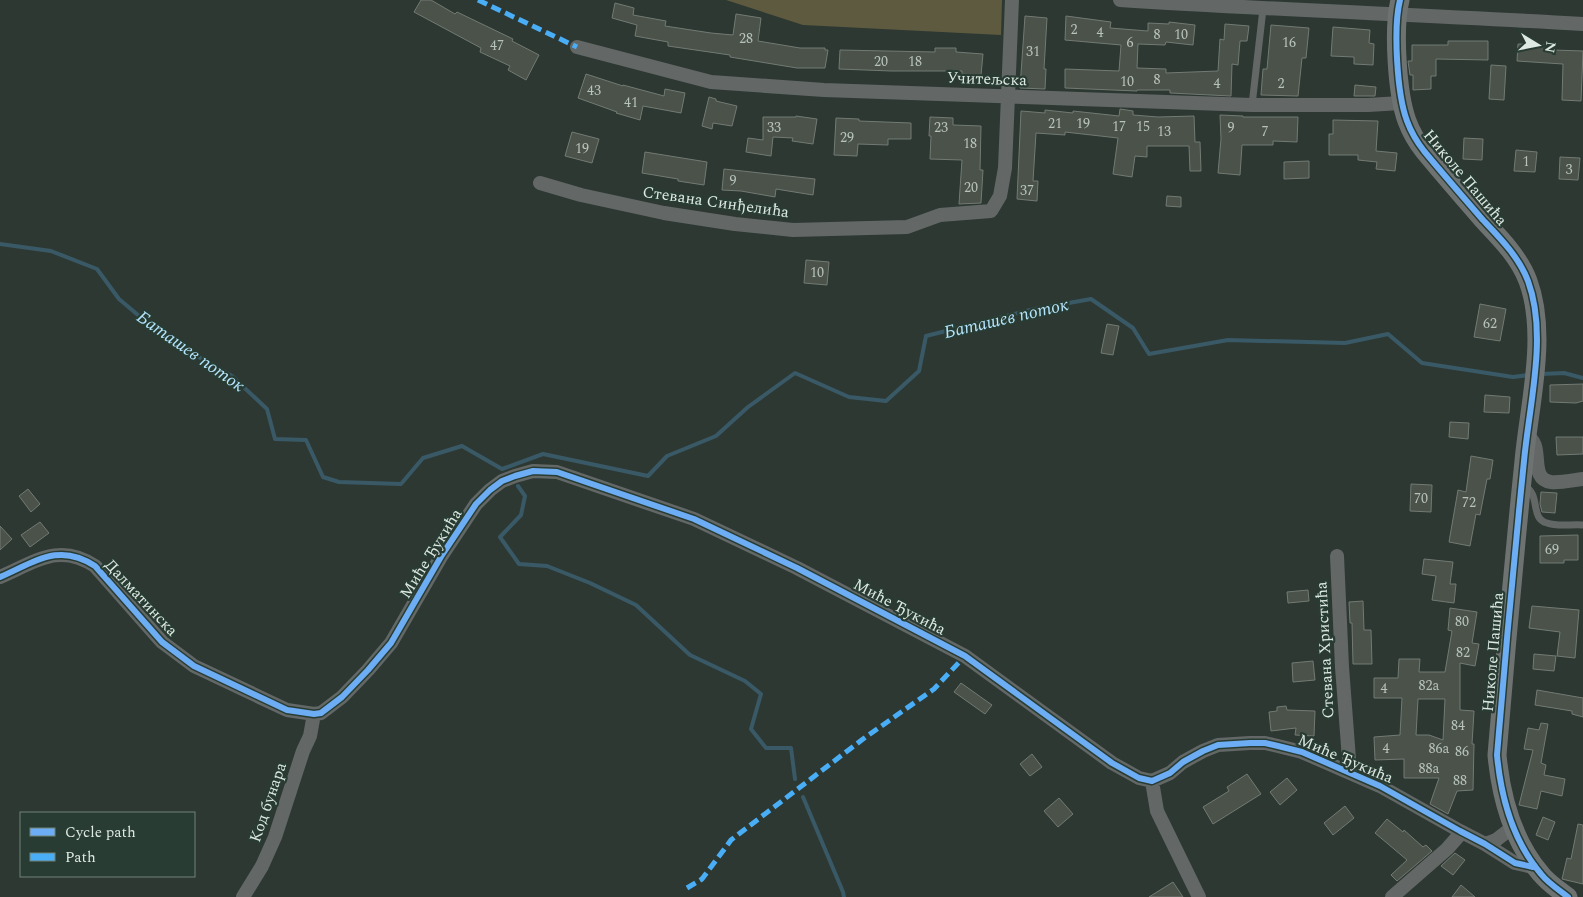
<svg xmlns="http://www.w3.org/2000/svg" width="1583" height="897" font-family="Spectral,serif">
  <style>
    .green { fill: #5e5a3f }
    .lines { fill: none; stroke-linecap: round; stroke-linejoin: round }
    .stream { stroke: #3a5966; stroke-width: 4 }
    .building { fill: #4a524a; stroke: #737a74; fill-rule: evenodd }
    .lane { stroke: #636867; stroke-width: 7 }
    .street { stroke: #636867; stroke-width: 14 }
    .secondary { stroke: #6e7372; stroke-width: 19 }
    .quiet { stroke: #49aef6; stroke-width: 5; stroke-dasharray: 10 5; stroke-linecap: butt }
    .cycleway-casing { stroke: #293c33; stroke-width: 9 }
    .cycleway { stroke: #6dadf4; stroke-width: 6 }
    .labels { text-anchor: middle; stroke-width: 4.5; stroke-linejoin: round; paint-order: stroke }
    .number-label { font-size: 14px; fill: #b8c3bc }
    .street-label { font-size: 16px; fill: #dde9e2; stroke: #293c33 }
    .water-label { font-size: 18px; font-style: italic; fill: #b4e5fe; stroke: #293c33 }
  </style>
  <rect width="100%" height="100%" fill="#2d3833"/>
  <path class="green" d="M726,0H1002L1001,35L803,25Z"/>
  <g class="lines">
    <path class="stream" d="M0,244L51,251L97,269L119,299L164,337L232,376L267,409L275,439L306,440L323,477L339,482L401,484L423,458L462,446L502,469L543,454L648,476L667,456L716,436L748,407L795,373L849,397L886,401L919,371L926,336L1030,310L1091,299L1133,328L1149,354L1228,340L1345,343L1388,334L1422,363L1513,377L1529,375
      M1541,374L1564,373L1583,378
      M518,486L525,496L521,515L500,537L519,564L547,566L590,583L636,605L690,655L745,681L761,694L751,729L766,748H791L795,779
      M803,797L843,892L844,897"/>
  </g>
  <path class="building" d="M421,0H431L455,14L457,12L513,39L512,41L539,55L526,80L508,70L510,66L480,52L481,48L414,12Z
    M615,3L634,8L633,15L666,21L665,26L711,33L733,35L736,14L761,18L758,41L800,48H825V50H828L825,68H797L730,57V55L668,46V42L635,36L637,25L612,18Z
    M1025,16L1047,18L1044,69H1046L1045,89L1020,88Z
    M1066,16L1111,22L1110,28L1148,31V23L1169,24V22L1195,25L1193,45L1166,42L1165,45L1138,44L1137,68L1166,69V73L1218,71L1220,39L1224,40L1225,24L1249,26L1247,41H1240L1238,65L1232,64L1231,96L1170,93V90H1137V91L1065,88V69L1119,71L1121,45L1065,40Z
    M1271,25L1309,28L1306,58H1302L1298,96L1261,95L1263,69H1267Z
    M1333,27L1370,30L1369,43L1374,44L1373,65L1354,64V57L1331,56Z
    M1448,41H1488V60L1436,59V76H1431V89L1413,90V75H1410L1408,61H1412V45H1448Z
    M1518,44L1553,45V50L1583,51L1581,101L1562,100L1563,64L1517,61Z
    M935,48H956V52L983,54L981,75L962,74V71H891L839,69L840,50L935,52Z
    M1491,65L1506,66L1504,100L1489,99Z
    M586,74L623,86V85L664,96L665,89L685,93L681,113L643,106L640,120L616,113L617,112L578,98Z
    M1355,85L1376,87L1375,96H1354Z
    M709,97L716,99V101L737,106L732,126L713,123L712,129L702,126Z
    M1120,109L1133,111V115L1158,117L1194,116L1195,142H1200L1201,171H1190L1189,146H1147V157L1135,156L1132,177L1113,174L1118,138L1065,132V135L1036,133L1033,181H1038L1037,201L1017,199L1021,111L1045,113V110L1073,113V111L1119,116Z
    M1220,115L1243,116V117H1298L1297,142L1273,141V145H1242L1240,175L1218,173L1221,139Z
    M796,116L817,119L813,144L792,141L793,138L773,137L771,156L746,152L748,138L763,140V117H796Z
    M930,117L953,118V125L981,126L980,170H983L981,203L959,204L962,160L930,159L931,136H929Z
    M836,118L859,119V121L911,123V139H888V145L858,144L857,156L834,155Z
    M1333,120L1378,121L1376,151L1397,153L1395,171L1376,169L1377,162L1358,160V155H1329V134H1333Z
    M572,132L599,139L592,163L565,156Z
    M1464,138L1483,139L1482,160L1463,159Z
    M1516,150L1537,152L1535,172L1514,171Z
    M645,152L707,162L704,185L678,181V179L642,173Z
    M1560,157L1580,158L1578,180L1559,179Z
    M1309,161V178L1284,179V162Z
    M724,169L815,179L813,195L776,189L775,197L741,191L722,190Z
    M1167,196L1181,197V207L1166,206Z
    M806,260L829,262L827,285L804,283Z
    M1480,304L1506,309L1500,341L1474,337Z
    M1107,324L1119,326L1113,355L1101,353Z
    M1583,384V401L1576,403L1550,402V385Z
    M1485,395L1510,397L1509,413L1484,412Z
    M1450,422L1469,423L1468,439L1449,437Z
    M1556,437H1583V454L1557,455Z
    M1471,456L1493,460L1490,479H1487L1480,515L1476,514L1470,546L1449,542L1458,490L1466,492Z
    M1411,484L1432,485L1431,512L1410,511Z
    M28,489L40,504L31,512L19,496Z
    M1541,492L1557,493L1555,513L1542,512L1540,504Z
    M40,522L49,533L30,547L21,535Z
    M0,526L12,539L0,550Z
    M1578,535V560H1564V563H1540V536Z
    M1424,559L1453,562L1450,584H1456L1454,603L1432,600L1436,576L1422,574Z
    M1308,590L1309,601L1288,603L1287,592Z
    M1363,601L1364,630H1371L1372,664H1353L1352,623H1350L1349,602Z
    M1532,606L1579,610L1575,658L1557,656L1560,632L1529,628Z
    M1450,608L1477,612L1472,643L1479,644L1475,666L1460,663V710L1474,711L1472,744H1474L1473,790L1457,791L1448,814L1430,804L1439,778H1404V759L1375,760L1374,737L1400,735L1402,698H1374V678H1398L1399,659H1420L1419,672H1445L1452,631L1448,630ZM1418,699H1445L1443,740L1429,735H1416Z
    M1534,654L1556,656L1554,671L1533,669Z
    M1313,661L1315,680L1293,682L1292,663Z
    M961,683L992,705L985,714L954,692Z
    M1537,690L1583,698V717L1572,714V711L1535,705Z
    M1286,706L1287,710L1315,711L1314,736L1295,735L1296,728L1271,731L1269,712L1277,711V707Z
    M1541,723L1548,724L1541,763L1546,765L1544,775L1565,779L1562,796L1541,791L1537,809L1519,805L1533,750L1524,749L1528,728L1539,730Z
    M1032,754L1042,767L1030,776L1020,764Z
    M1247,774L1261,794L1213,824L1203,807L1229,791L1227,787Z
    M1287,778L1297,790L1280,805L1270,792Z
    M1059,798L1073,814L1058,827L1044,811Z
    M1345,806L1354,818L1333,835L1324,823Z
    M1543,817L1555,822L1548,840L1536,835Z
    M1387,819L1403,832L1404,830L1423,847L1426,845L1432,851L1397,881L1391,875L1407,860L1375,833Z
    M1578,824L1583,825V884L1562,879L1567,858L1571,859Z
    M1455,853L1465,860L1453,875L1441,866Z
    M1173,882L1183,897H1149Z
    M1461,885L1475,897H1452Z"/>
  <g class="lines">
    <path class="lane" d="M1252,105L1263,9
      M1523,485C1542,494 1529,518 1547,523C1557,527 1572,524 1583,525"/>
    <path class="street" d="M1120,0C1275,10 1429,15 1583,24
      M577,47L711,82L824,90L1252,105H1368L1401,103
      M540,183L581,195L664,213L735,224L793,230L907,227L940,215L991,211L1000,196L1005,168L1012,0
      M1526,436C1546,443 1527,479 1551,482C1561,483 1573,480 1583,479
      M1337,556L1342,667L1350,772
      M0,577C35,562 59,542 95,566L162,642L194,666L287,710L314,714L321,713L342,697L368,670L391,643L442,555L476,504L490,490L502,481L515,476L533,471L557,472L694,519L797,568L965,656L1112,763L1139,778L1152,781L1170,773L1183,762L1203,751L1218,745L1250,743H1265L1278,746L1302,752L1380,786L1460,831L1485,844L1515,863L1533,867L1535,866
      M1152,781L1157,811L1199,897
      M1485,844L1496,840L1513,827
      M243,897L262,866L275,837L303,751L310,736L314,714
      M1392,897L1447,849L1462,832"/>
    <path class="secondary" d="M1400,0C1393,28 1397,94 1407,121C1411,132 1417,142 1424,151C1443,174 1463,197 1483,220C1500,238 1519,257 1528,281C1548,335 1529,405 1524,461C1514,559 1505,657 1497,755C1501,798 1513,841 1541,874C1548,883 1559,890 1568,897"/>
    <path class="quiet" d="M478,0L577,47
      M687,888L702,879L731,840L863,739L934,689L965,656"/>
    <defs>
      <path id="cycleway" d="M1400,0C1393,28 1397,94 1407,121C1411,132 1417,142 1424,151C1443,174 1463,197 1483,220C1500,238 1519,257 1528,281C1548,335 1529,405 1524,461C1514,559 1505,657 1497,755C1501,798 1513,841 1541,874C1548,883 1559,890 1568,897
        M0,577C35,562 59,542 95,566L162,642L194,666L287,710L314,714L321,713L342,697L368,670L391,643L442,555L476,504L490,490L502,481L515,476L533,471L557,472L694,519L797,568L965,656L1112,763L1139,778L1152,781L1170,773L1183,762L1203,751L1218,745L1250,743H1265L1278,746L1302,752L1380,786L1460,831L1485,844L1515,863L1533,867L1535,866"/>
    </defs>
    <use href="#cycleway" class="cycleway-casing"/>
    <use href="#cycleway" class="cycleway"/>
  </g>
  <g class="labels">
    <g class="number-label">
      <text x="1074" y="34">2</text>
      <text x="1100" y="37">4</text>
      <text x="1157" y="39">8</text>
      <text x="1181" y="39">10</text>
      <text x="746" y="43">28</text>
      <text x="1130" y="47">6</text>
      <text x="1289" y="47">16</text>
      <text x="497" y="50">47</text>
      <text x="1033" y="56">31</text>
      <text x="881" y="66">20</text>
      <text x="915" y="66">18</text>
      <text x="1157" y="84">8</text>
      <text x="1127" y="86">10</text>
      <text x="1217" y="88">4</text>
      <text x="1281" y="88">2</text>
      <text x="594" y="95">43</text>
      <text x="631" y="107">41</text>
      <text x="1055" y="128">21</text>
      <text x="1083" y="128">19</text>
      <text x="1119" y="131">17</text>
      <text x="1143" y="131">15</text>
      <text x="774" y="132">33</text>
      <text x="941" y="132">23</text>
      <text x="1231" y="132">9</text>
      <text x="1164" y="136">13</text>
      <text x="1265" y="136">7</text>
      <text x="847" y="142">29</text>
      <text x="970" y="148">18</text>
      <text x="582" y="153">19</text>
      <text x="1526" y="166">1</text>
      <text x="1569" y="174">3</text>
      <text x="733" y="185">9</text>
      <text x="971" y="192">20</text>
      <text x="1027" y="195">37</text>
      <text x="817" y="277">10</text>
      <text x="1490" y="328">62</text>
      <text x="1421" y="503">70</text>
      <text x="1469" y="507">72</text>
      <text x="1552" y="554">69</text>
      <text x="1462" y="626">80</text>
      <text x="1463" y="657">82</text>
      <text x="1429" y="690">82a</text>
      <text x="1384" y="693">4</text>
      <text x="1458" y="730">84</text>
      <text x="1386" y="753">4</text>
      <text x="1439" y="753">86a</text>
      <text x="1462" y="756">86</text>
      <text x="1429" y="773">88a</text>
      <text x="1460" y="785">88</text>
    </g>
    <g class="street-label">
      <text transform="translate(987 78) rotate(2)" y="6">Учитељска</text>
      <text transform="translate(1466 177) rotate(50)" y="6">Николе Пашића</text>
      <text transform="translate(716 201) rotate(8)" y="6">Стевана Синђелића</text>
      <text transform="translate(430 553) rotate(-58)" y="6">Миће Ђукића</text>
      <text transform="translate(142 597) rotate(47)" y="6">Далматинска</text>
      <text transform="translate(900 606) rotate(28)" y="6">Миће Ђукића</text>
      <text transform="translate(1324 650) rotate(-93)" y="6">Стевана Христића</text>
      <text transform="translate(1492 652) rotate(-85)" y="6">Николе Пашића</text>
      <text transform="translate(1346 758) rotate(23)" y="6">Миће Ђукића</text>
      <text transform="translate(267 802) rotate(-71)" y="6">Код бунара</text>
    </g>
    <g class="water-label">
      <text transform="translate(1006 318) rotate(-13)" y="6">Баташев поток</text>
      <text transform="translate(191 351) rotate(35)" y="6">Баташев поток</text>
    </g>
  </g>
  <rect x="20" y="812" width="175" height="65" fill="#293c33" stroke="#718179"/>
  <rect x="30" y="828" width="25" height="8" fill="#6dadf4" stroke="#718179"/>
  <text x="65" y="837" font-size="15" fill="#dde9e2">Cycle path</text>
  <rect x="30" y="853" width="25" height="8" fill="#49aef6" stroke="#718179"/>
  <text x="65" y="862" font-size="15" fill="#dde9e2">Path</text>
  <g transform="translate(1538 45) rotate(100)" stroke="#293c33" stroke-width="4" paint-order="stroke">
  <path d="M0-4L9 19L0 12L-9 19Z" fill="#dde9e2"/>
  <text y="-8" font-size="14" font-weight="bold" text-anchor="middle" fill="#dde9e2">N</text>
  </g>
</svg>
